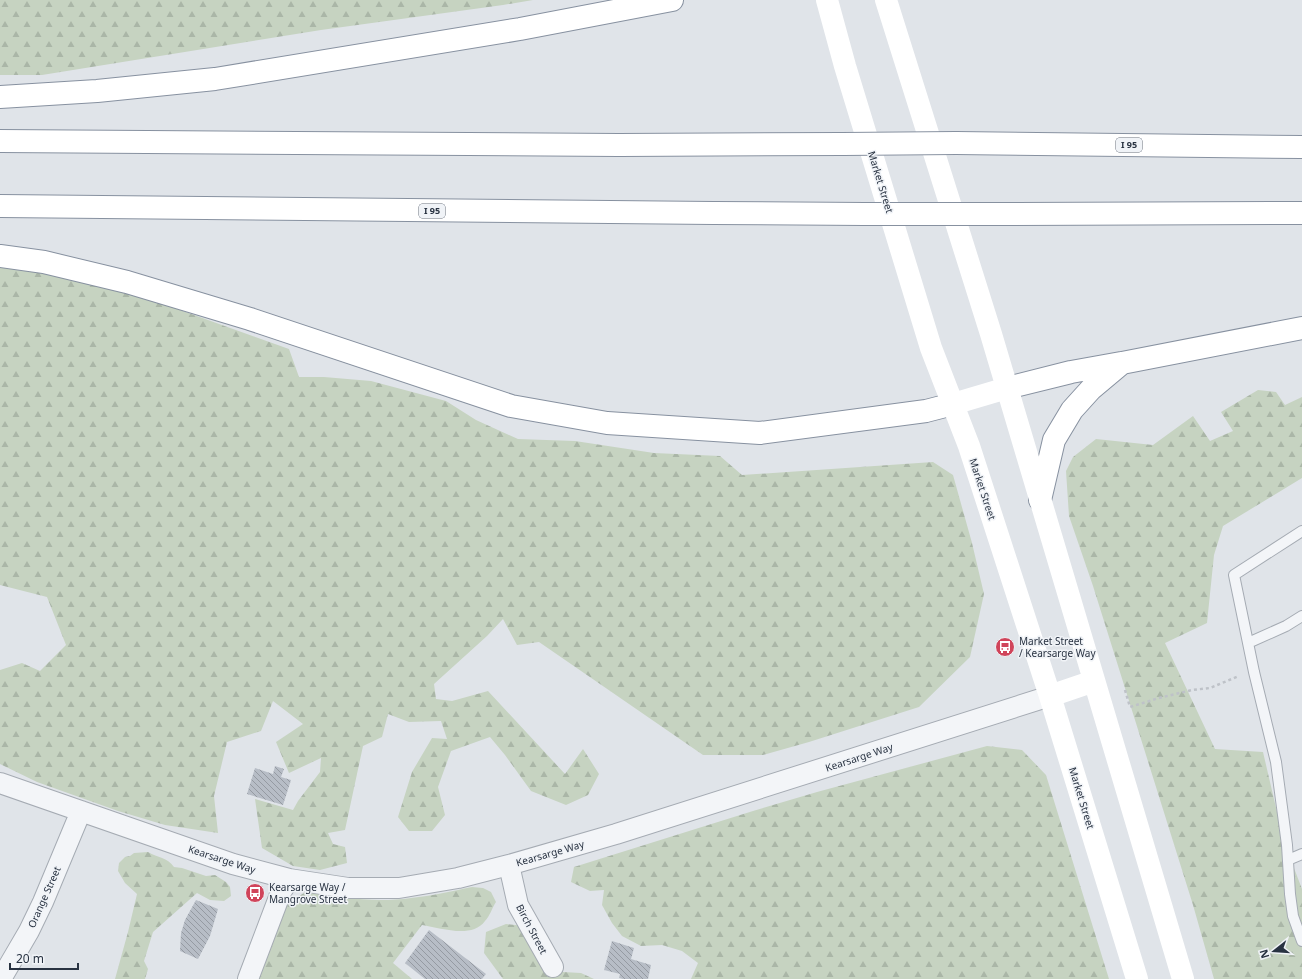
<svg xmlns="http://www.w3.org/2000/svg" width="1302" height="979" font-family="'Noto Sans',sans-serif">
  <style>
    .forest { fill: url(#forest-firs) }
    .building { fill: url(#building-back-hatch) }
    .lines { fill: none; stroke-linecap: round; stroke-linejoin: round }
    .lane-casing { stroke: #a5abb3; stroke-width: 12 }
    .street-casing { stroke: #a5abb3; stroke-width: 22 }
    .highway-casing { stroke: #8791a0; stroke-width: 24 }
    .path { stroke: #bec2c8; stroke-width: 2.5; stroke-dasharray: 3 3; stroke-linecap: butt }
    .lane { stroke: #f3f5f8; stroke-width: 10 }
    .street { stroke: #f3f5f8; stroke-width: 20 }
    .secondary { stroke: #fff; stroke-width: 22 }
    .highway { stroke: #fff; stroke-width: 22 }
    .highway-bridge-casing { stroke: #8791a0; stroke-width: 24; stroke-linecap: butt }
    .highway-bridge { stroke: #fff; stroke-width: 22 }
    .labels { text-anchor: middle; stroke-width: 3; stroke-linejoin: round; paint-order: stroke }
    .shield { fill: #f0f3f7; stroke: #646c78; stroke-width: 1 }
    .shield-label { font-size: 9px; font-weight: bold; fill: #283241 }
    .street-label { font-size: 10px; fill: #283241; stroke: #f0f3f7 }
    .poi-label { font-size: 10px; fill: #283241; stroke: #f0f3f7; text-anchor: start }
  </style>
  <defs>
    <pattern id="forest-firs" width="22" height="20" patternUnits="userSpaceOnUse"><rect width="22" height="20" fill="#c6d3c1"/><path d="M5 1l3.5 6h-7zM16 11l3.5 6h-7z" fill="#aab6a7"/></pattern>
    <pattern id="building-back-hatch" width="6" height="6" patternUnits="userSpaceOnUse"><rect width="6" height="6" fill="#b7bdc6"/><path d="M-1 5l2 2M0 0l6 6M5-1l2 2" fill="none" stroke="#959aa2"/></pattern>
  </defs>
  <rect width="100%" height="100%" fill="#e0e4e9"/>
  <path class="forest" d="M0,0H533L503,5L321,30L42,75H0Z
    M0,266H24L130,292L289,349L299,377H324L371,381L446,401L476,420L518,439L575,441L654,453L720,456L742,475L933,462L953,475L972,543L984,594L970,657L919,707L809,742L763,755H703L539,642L517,645L503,619L487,636L434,684L436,699L452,701L488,691L565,774L583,749L599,774L588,795L566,805L531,791L505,755L490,737L451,751L438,787L445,815L432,831H409L398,817L412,772L432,738L447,739L441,721L409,722L388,714L382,737L363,746L345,830L328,833L333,844L345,847L347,863L320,870L293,866L262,848L255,799L293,810L298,801L320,772L321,758L289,773L276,742L303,724L273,701L261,731L227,742L214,796L218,833L165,825L118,811L37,782L0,764V670L22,663L40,671L66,645L47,597L0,585Z
    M1258,390L1276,392L1285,405L1302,397V478L1223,526L1214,555L1207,623L1165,643L1215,749L1263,752L1284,842L1302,889V979H1214L1193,905L1093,586L1069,516L1066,471L1073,457L1096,439L1153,445L1193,416L1210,441L1233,431L1221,412Z
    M987,746L1022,750L1046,775L1109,979H691L698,963L682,951L662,945L641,946L622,936L612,923L602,905L604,890L590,891L571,882L574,867L753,811L817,792Z
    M148,852C158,858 167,857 174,867L182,868L206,876L215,875L226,882L230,887L231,896L224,901L210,900L197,893L153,932L144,961L148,969L145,979H115L128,932L137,894L125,883L118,871L119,863L125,857L130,856L134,853Z
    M472,887L483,888L491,892L496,902C492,908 490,916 485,921C472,939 441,928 422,925L393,963L412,979H258L282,907L307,891C341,898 376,903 411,898C432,896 452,891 472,887Z
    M506,924L525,926L543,941L563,972L581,973L594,979H503L484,953L486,932Z"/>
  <path class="building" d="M275,766L284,769L281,777L291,780L283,805L247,794L255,768L273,774Z
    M196,900L218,909L210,936L198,959L180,951L181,933L185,920Z
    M429,930L486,974L482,979H425L405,963Z
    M612,941L634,948L631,959L651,965L648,979H623L619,978L620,974L604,970Z"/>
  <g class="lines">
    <defs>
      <path id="lane" d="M1302,531L1234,575L1254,672L1276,762L1287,845L1290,894L1293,916L1302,941
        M1248,643L1286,626L1302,616
        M1288,860L1302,854"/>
      <path id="street" d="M0,783L233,864L289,879L348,888H399L458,878L509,865L616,834L1050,696
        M509,865L518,905L553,967
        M1,979L29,931L43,902L81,811
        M248,979L281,892L289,879"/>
      <path id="highway" d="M0,97L97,91L215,79L520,29L672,0
        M0,141L619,145L843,144
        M956,143L1302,147
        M0,206L713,213L865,214
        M978,214L1302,213
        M0,256L44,262L127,282L250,319L511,406L607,423L760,433L926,411L953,404
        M1007,388L1071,372L1121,363
        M1040,500L1054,440L1072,410L1091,389L1122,363L1302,328"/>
    </defs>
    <use href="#lane" class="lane-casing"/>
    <use href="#street" class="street-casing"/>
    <use href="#highway" class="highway-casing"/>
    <path class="path" d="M1125,690L1130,707L1159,698L1192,690L1210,688L1239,676"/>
    <use href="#lane" class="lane"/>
    <use href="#street" class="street"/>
    <path class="secondary" d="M827,0L845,66L931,348L969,446L1050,696L1137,979
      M886,0L991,334L1183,979
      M953,404L1007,388
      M1050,696L1094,681"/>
    <use href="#highway" class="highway"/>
    <defs>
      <path id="highway-bridge" d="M843,144L956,143
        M865,214H978"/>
    </defs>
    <use href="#highway-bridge" class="highway-bridge-casing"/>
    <use href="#highway-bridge" class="highway-bridge"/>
  </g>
  <defs>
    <symbol id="bus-disc" viewBox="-11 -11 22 22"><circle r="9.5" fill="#d0445a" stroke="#f0f3f7"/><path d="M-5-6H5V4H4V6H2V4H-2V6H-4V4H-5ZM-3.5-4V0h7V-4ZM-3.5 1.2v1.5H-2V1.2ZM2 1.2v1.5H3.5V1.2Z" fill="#fff"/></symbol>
  </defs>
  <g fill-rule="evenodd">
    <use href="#bus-disc" x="994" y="636" width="22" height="22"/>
    <use href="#bus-disc" x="244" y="882" width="22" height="22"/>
  </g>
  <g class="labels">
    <g class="shield">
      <rect x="1116" y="138" width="26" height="14" rx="3"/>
      <rect x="419" y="204" width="26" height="14" rx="3"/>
    </g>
    <g class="shield-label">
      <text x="1129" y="148">I 95</text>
      <text x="432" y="214">I 95</text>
    </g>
    <g class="street-label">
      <text transform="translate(881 182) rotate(73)" y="4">Market Street</text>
      <text transform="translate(983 489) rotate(72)" y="4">Market Street</text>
      <text transform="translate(859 757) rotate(-18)" y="4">Kearsarge Way</text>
      <text transform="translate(1082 798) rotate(73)" y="4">Market Street</text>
      <text transform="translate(550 853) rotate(-16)" y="4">Kearsarge Way</text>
      <text transform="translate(222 859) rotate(18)" y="4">Kearsarge Way</text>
      <text transform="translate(44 897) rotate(-66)" y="4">Orange Street</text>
      <text transform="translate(532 929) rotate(62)" y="4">Birch Street</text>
    </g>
    <g class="poi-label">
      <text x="1019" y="645">Market Street<tspan x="1019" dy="12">/ Kearsarge Way</tspan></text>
      <text x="269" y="891">Kearsarge Way /<tspan x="269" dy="12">Mangrove Street</tspan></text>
    </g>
  </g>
  <g transform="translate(1274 951) rotate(253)" stroke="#f0f3f7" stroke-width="3" paint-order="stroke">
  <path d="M0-3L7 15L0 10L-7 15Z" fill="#283241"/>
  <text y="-6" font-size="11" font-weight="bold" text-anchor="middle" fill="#283241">N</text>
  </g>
  <path d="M10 963v6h68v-6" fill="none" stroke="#283241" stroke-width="2"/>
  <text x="16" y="963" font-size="12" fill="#283241" stroke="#f0f3f7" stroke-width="3" paint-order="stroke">20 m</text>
</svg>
